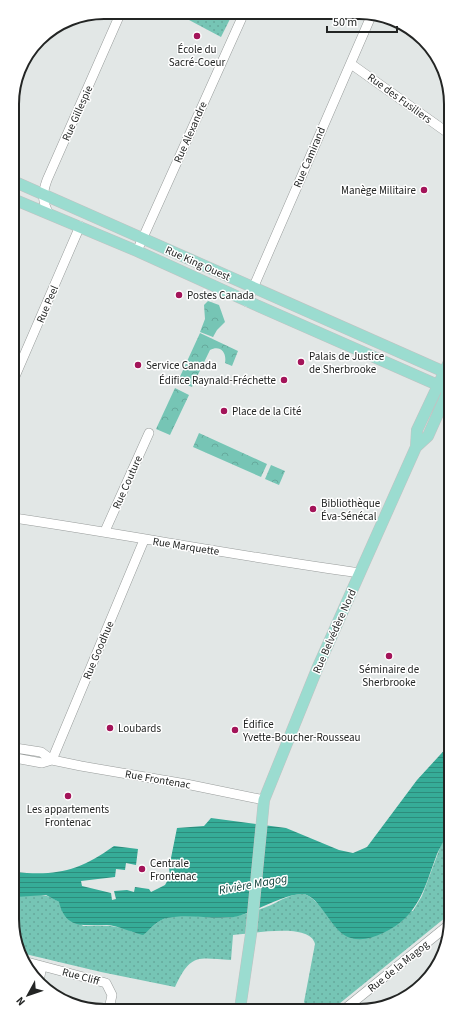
<svg xmlns="http://www.w3.org/2000/svg" width="463" height="1023" font-family="'Source Sans 3',sans-serif">
  <style>
    .forest { fill: url(#forest-crowns) }
    .park { fill: url(#park-dots) }
    .water { fill: url(#water-rules) }
    .lines { fill: none; stroke-linecap: round; stroke-linejoin: round }
    .minor-casing { stroke: #989c9b; stroke-width: 10 }
    .major-casing { stroke: #c1c2c2; stroke-width: 12 }
    .minor { stroke: #fff; stroke-width: 9 }
    .major { stroke: #9bdcd0; stroke-width: 11 }
    .poi-dot { fill: #a31459; stroke: #fff; stroke-width: 1.5 }
    .labels { text-anchor: middle; stroke-width: 3; stroke-linejoin: round; paint-order: stroke }
    .poi-label { font-size: 11px; fill: #232524; stroke: #fff; text-anchor: start }
    .street-label { font-size: 11px; fill: #232524; stroke: #fff }
    .water-label { font-size: 12px; font-style: italic; fill: #053b33; stroke: #fff }
    .rim { fill: none; stroke: #232524; stroke-width: 2 }
  </style>
  <defs>
    <pattern id="forest-crowns" width="20" height="18" patternUnits="userSpaceOnUse"><rect width="20" height="18" fill="#76c5b5"/><path d="M2 6a3 3 0 1 1 6 0M12 15a3 3 0 1 1 6 0" fill="none" stroke="#66a99c"/></pattern>
    <pattern id="park-dots" width="8" height="8" patternUnits="userSpaceOnUse"><rect width="8" height="8" fill="#76c5b5"/><path d="M2 2h.1M6 6h.1" fill="none" stroke="#66a99c" stroke-width="1.8" stroke-linecap="round"/></pattern>
    <pattern id="water-rules" width="6" height="5" patternUnits="userSpaceOnUse"><rect width="6" height="5" fill="#36ac98"/><path d="M0 2.5h6" fill="none" stroke="#2d8c7c"/></pattern>
  </defs>
  <rect width="100%" height="100%" fill="#e2e7e6"/>
  <path class="forest" d="M208,301L219,305L225,322L217,330L213,337L200,332L205,319L204,305Z
    M200,333L238,351L232,366L225,363C227,352 220,345 210,350L192,387L178,381Z
    M175,388L189,395L170,435L156,429Z
    M199,433L267,464L261,477L193,447Z
    M271,465L285,471L279,485L265,479Z"/>
  <path class="park" d="M174,12L233,13L221,37Z
    M450,821L451,913L334,1008H308L304,1002L315,944C310,922 251,934 233,935L231,960C197,958 191,953 175,987L101,972L21,953L15,943V897C55,890 57,900 83,926C97,925 109,925 123,928C128,929 133,933 137,933C150,934 155,921 166,918C189,911 213,922 236,916C246,914 256,911 266,907C277,903 290,893 303,894C309,895 314,900 318,904L413,911L422,896Z"/>
  <path class="water" d="M450,744C450,768 453,798 450,820C449,831 442,844 437,854C424,889 419,916 383,933C372,938 362,941 351,938C331,933 321,895 302,894C284,894 254,913 234,917C211,920 189,913 167,918C157,920 151,929 143,935C130,932 119,926 107,925C85,924 66,931 59,902L46,895L15,897V872C57,876 79,871 114,846L138,849L136,865L126,863L125,870L116,869L115,877L81,881L82,886L111,893L112,900L116,899L114,891L127,890L134,892L135,887L149,889L151,892L165,885L170,876L169,868L177,828L204,826L211,818L286,828L339,850L353,853L367,847L417,780Z"/>
  <g class="lines">
    <defs>
      <path id="minor" d="M351,64L448,133
        M49,214C42,201 42,194 47,180L121,12
        M137,251L244,13
        M247,302L372,14
        M13,381L80,226
        M14,518C129,535 244,557 360,573
        M105,531L149,433
        M15,748L41,752L52,760L81,766L186,784L264,800
        M15,758L42,763L52,760
        M52,760L144,540
        M27,962L106,983L112,995L109,1009
        M39,981L42,966
        M346,1008L451,923"/>
      <path id="major" d="M13,181L449,374
        M13,199L137,251L256,305L449,390
        M416,447L428,436L449,389
        M240,1009L251,934L264,800L317,669L416,447L417,430L449,362"/>
    </defs>
    <use href="#minor" class="minor-casing"/>
    <use href="#major" class="major-casing"/>
    <use href="#minor" class="minor"/>
    <use href="#major" class="major"/>
  </g>
  <g class="poi-dot">
    <circle cx="197" cy="36" r="4"/>
    <circle cx="424" cy="190" r="4"/>
    <circle cx="179" cy="295" r="4"/>
    <circle cx="301" cy="362" r="4"/>
    <circle cx="138" cy="365" r="4"/>
    <circle cx="284" cy="380" r="4"/>
    <circle cx="224" cy="411" r="4"/>
    <circle cx="313" cy="509" r="4"/>
    <circle cx="389" cy="656" r="4"/>
    <circle cx="110" cy="728" r="4"/>
    <circle cx="235" cy="730" r="4"/>
    <circle cx="68" cy="796" r="4"/>
    <circle cx="142" cy="869" r="4"/>
  </g>
  <g class="labels">
    <g class="poi-label">
      <text x="197" y="53" text-anchor="middle">École du<tspan x="197" dy="13">Sacré-Coeur</tspan></text>
      <text x="416" y="194" text-anchor="end">Manège Militaire</text>
      <text x="187" y="299">Postes Canada</text>
      <text x="309" y="360">Palais de Justice<tspan x="309" dy="13">de Sherbrooke</tspan></text>
      <text x="146" y="369">Service Canada</text>
      <text x="276" y="384" text-anchor="end">Édifice Raynald-Fréchette</text>
      <text x="232" y="415">Place de la Cité</text>
      <text x="321" y="507">Bibliothèque<tspan x="321" dy="13">Éva-Sénécal</tspan></text>
      <text x="389" y="673" text-anchor="middle">Séminaire de<tspan x="389" dy="13">Sherbrooke</tspan></text>
      <text x="243" y="728">Édifice<tspan x="243" dy="13">Yvette-Boucher-Rousseau</tspan></text>
      <text x="118" y="732">Loubards</text>
      <text x="68" y="813" text-anchor="middle">Les appartements<tspan x="68" dy="13">Frontenac</tspan></text>
      <text x="150" y="867">Centrale<tspan x="150" dy="13">Frontenac</tspan></text>
    </g>
    <g class="street-label">
      <text transform="translate(400 98) rotate(36)" y="4">Rue des Fusiliers</text>
      <text transform="translate(77 113) rotate(-66)" y="4">Rue Gillespie</text>
      <text transform="translate(190 132) rotate(-66)" y="4">Rue Alexandre</text>
      <text transform="translate(309 157) rotate(-67)" y="4">Rue Camirand</text>
      <text transform="translate(198 263) rotate(24)" y="4">Rue King Ouest</text>
      <text transform="translate(47 304) rotate(-67)" y="4">Rue Peel</text>
      <text transform="translate(127 482) rotate(-66)" y="4">Rue Couture</text>
      <text transform="translate(186 546) rotate(9)" y="4">Rue Marquette</text>
      <text transform="translate(334 631) rotate(-66)" y="4">Rue Belvédère Nord</text>
      <text transform="translate(98 650) rotate(-67)" y="4">Rue Goodhue</text>
      <text transform="translate(158 779) rotate(10)" y="4">Rue Frontenac</text>
      <text transform="translate(398 966) rotate(-39)" y="4">Rue de la Magog</text>
      <text transform="translate(81 976) rotate(15)" y="4">Rue Cliff</text>
    </g>
    <g class="water-label">
      <text transform="translate(253 884) rotate(-10)" y="4">Rivière Magog</text>
    </g>
  </g>
  <path d="M0 0H463V1023H0ZM104 19H359A85 85 0 0 1 444 104V919A85 85 0 0 1 359 1004H104A85 85 0 0 1 19 919V104A85 85 0 0 1 104 19Z" fill="#fff" fill-rule="evenodd"/>
  <path class="rim" d="M104 19H359A85 85 0 0 1 444 104V919A85 85 0 0 1 359 1004H104A85 85 0 0 1 19 919V104A85 85 0 0 1 104 19Z"/>
  <g transform="translate(28 995) rotate(230)" stroke="#ffffff" stroke-width="3" paint-order="stroke">
  <path d="M0-3L7 15L0 10L-7 15Z" fill="#232524"/>
  <text y="-6" font-size="11" font-weight="bold" text-anchor="middle" fill="#232524">N</text>
  </g>
  <path d="M327 26v6h70v-6" fill="none" stroke="#232524" stroke-width="2"/>
  <text x="333" y="26" font-size="12" fill="#232524" stroke="#ffffff" stroke-width="3" paint-order="stroke">50 m</text>
</svg>
